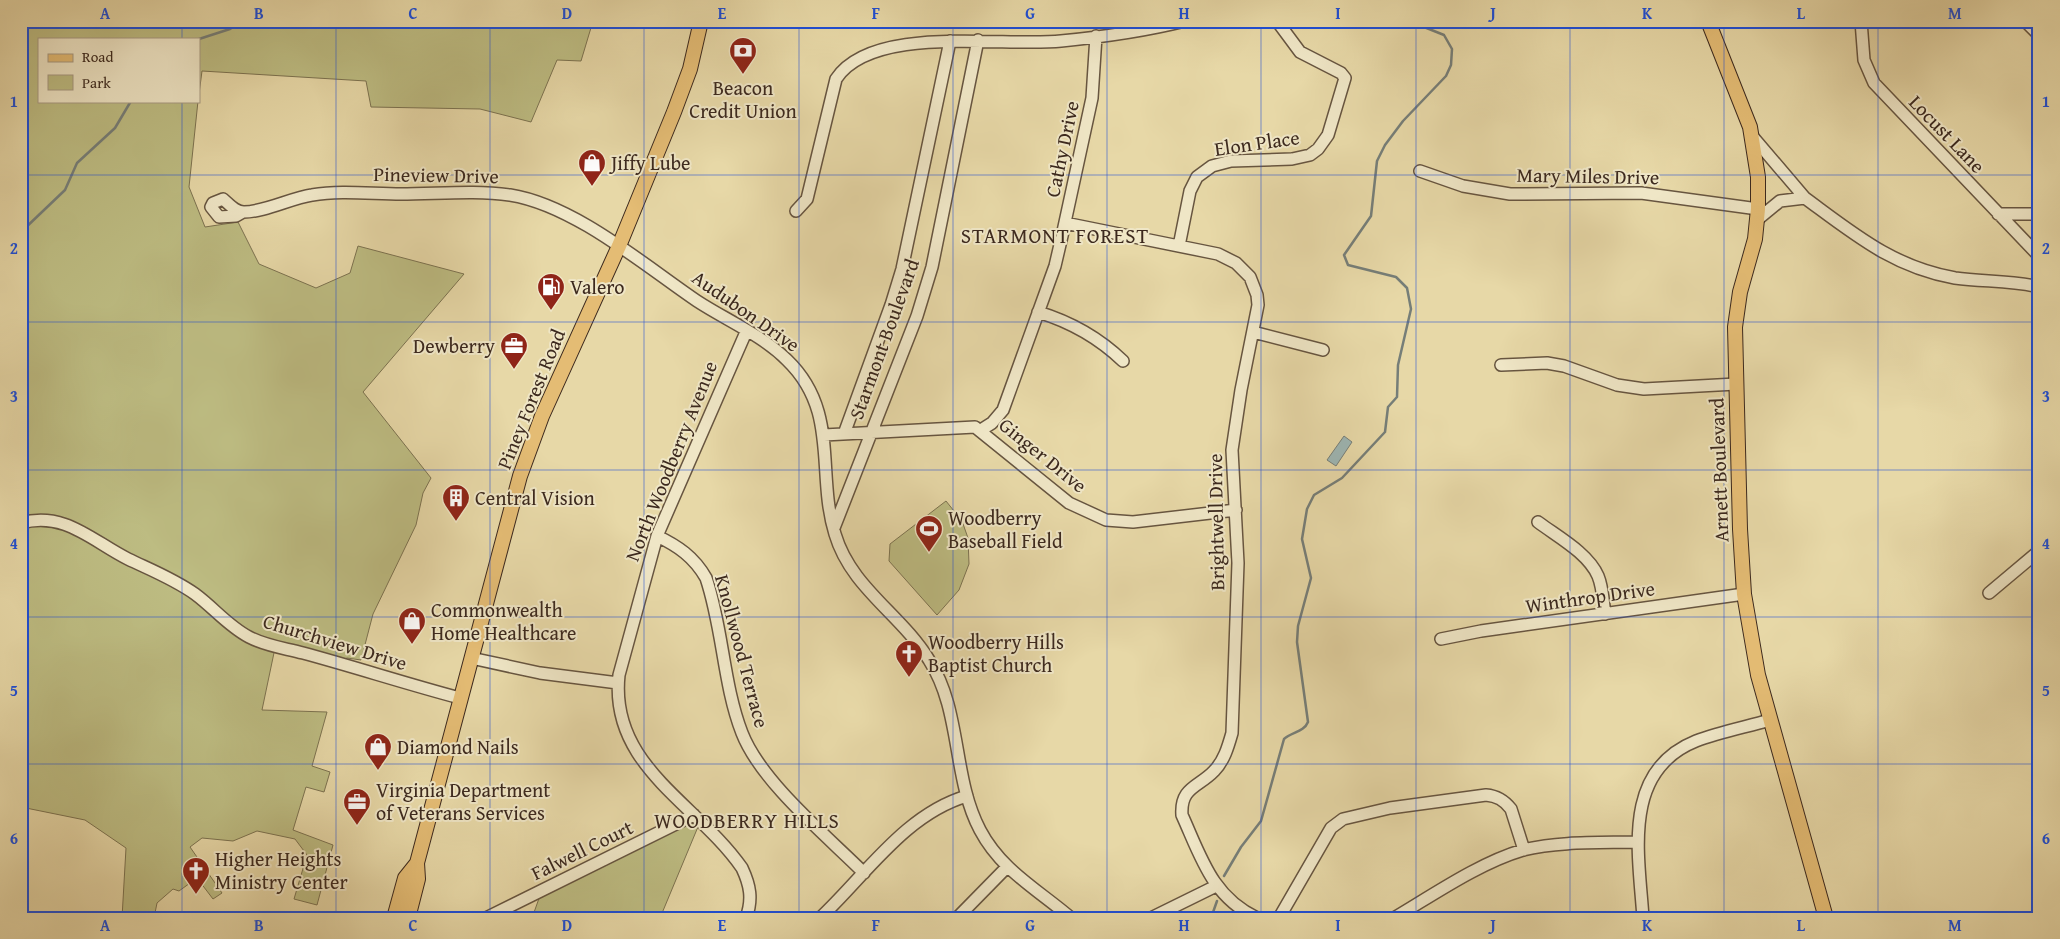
<svg xmlns="http://www.w3.org/2000/svg" width="2060" height="939" font-family="'Gentium Book Plus',serif">
  <style>
    .green { fill: #bdbc82; stroke: #7c7250 }
    .water { fill: #9db6b4; stroke: #767e78 }
    .lines { fill: none; stroke-linecap: round; stroke-linejoin: round }
    .stream { stroke: #767e78; stroke-width: 2.5 }
    .minor-casing { stroke: #675540; stroke-width: 14 }
    .major-casing { stroke: #3c291e; stroke-width: 16 }
    .minor { stroke: #efe6c6; stroke-width: 11 }
    .major { stroke: #e4bc74; stroke-width: 14 }
    .grid { fill: none; stroke: #1d4ed8; stroke-width: 1; stroke-opacity: 0.55 }
    .labels { text-anchor: middle; stroke-width: 4; stroke-linejoin: round; paint-order: stroke }
    .poi-label { font-size: 20px; fill: #3c291e; stroke: #efe6c6; text-anchor: start }
    .street-label { font-size: 20px; fill: #3c291e; stroke: #efe6c6 }
    .neighbourhood-label { font-size: 21px; letter-spacing: 1px; fill: #3c291e; stroke: #efe6c6 }
    .neatline { fill: none; stroke: #1d4ed8; stroke-width: 2 }
    .grid-label { font-size: 16px; text-anchor: middle; font-weight: bold; fill: #1d4ed8 }
  </style>
  <rect width="100%" height="100%" fill="#e7d8a7"/>
  <filter id="stains"><feTurbulence type="fractalNoise" baseFrequency=".004" numOctaves="4"/><feColorMatrix values="0 0 0 0 .2 0 0 0 0 .09 0 0 0 0 .02 0 0 0 .5 -.17"/></filter>
  <radialGradient id="worn" r=".72"><stop offset=".6" stop-color="#630" stop-opacity="0"/><stop offset="1" stop-color="#630" stop-opacity=".3"/></radialGradient>
  <path class="green" d="M21,21H593L581,61L557,60L531,122L480,109L371,107L366,81L202,71L199,94V39H39V101H198L189,187L205,227L238,222L259,264L316,288L350,273L358,246L464,274L363,392L431,478L423,493L416,525L373,614L361,660L347,658L333,663L275,648L262,710L327,712L312,766L330,772L324,792L306,787L293,830L333,845L317,905L294,899L307,855L295,839L257,831L233,841L202,838L190,847L222,893L213,899L197,878L179,891L173,889L157,903L154,918H122L126,848L85,820L21,807Z
    M946,501L962,521L968,538L969,564L959,590L937,615L889,561L890,544Z
    M694,815L700,822L660,918H532L542,890Z"/>
  <path class="water" d="M1344,436L1352,442L1336,466L1327,460Z"/>
  <g class="lines">
    <path class="stream" d="M199,39L230,29L242,21
      M21,232L65,190L77,163L115,128L131,101
      M1224,876L1241,847L1261,821L1284,739C1292,732 1304,732 1308,722L1297,642L1298,626L1311,578L1302,539L1307,509L1314,495L1342,478L1385,432L1388,407L1397,397L1398,365L1411,309L1407,288L1396,277L1348,265L1344,255L1371,216L1377,161L1385,145L1403,121L1446,76L1451,65L1452,49L1444,35L1409,21
      M1211,918L1217,901"/>
    <defs>
      <path id="minor" d="M1861,21L1864,60L1874,83L2039,256
        M2025,21L2039,35
        M1753,137L1805,198
        M1420,171L1463,186L1510,194L1641,193L1758,209
        M796,211L807,199L836,79C872,24 1003,47 1061,41C1102,37 1145,31 1185,21
        M243,212L236,216L219,217L211,207L213,203L223,199C230,205 235,212 244,212C265,212 291,198 312,195C341,190 372,194 401,194C437,194 475,190 510,195C574,205 644,265 697,301C726,320 762,335 787,360C840,411 816,473 835,534C851,588 901,614 929,660C962,711 952,777 980,830C1001,870 1037,889 1071,918
        M1998,214H2039
        M1758,219L1780,201L1805,198C1854,234 1893,267 1955,278C1983,282 2011,280 2039,287
        M1065,223L1218,254L1236,263L1250,277L1257,295L1258,305L1241,390L1232,450L1238,563L1232,733C1228,747 1224,761 1214,771C1199,787 1180,787 1182,815C1201,857 1212,897 1257,918
        M1179,246L1190,191L1197,177L1212,166L1231,161L1292,159L1310,155L1318,149L1328,135L1345,78L1341,73L1300,52L1277,21
        M1038,312C1071,322 1098,337 1123,361
        M746,332L657,536L619,675C609,766 697,803 742,868C750,885 753,899 746,918
        M1253,332L1323,350
        M1501,365L1547,363L1564,366L1617,385L1644,389L1736,384
        M981,430L992,423L1003,410L1055,266L1062,236L1092,98L1096,36
        M844,434L891,305L902,269L950,41
        M824,435L975,427L1069,503L1106,520L1133,522L1236,510
        M1538,522C1558,537 1588,553 1598,576C1603,588 1603,602 1605,614
        M21,523C65,511 92,541 128,559C151,570 174,579 195,594C214,608 228,626 249,637C266,646 284,648 303,653C355,667 407,684 460,698
        M834,528L917,316L932,267L978,40
        M657,536C678,546 694,557 706,578C723,628 723,684 742,733C761,782 827,836 864,873
        M1989,593L2039,551
        M1441,639L1481,631L1744,594
        M471,658L540,673L618,683
        M486,918L694,815
        M820,918C865,876 905,814 967,796
        M957,918L1007,867
        M1151,918L1216,886
        M1279,918L1331,828L1343,819L1390,808L1486,795C1497,796 1504,800 1511,809L1524,850
        M1394,918C1433,895 1479,863 1523,850C1559,841 1601,843 1638,842
        M1643,918C1639,855 1621,771 1696,741C1719,732 1746,727 1770,720"/>
      <path id="major" d="M1708,21L1750,127L1758,177V209L1755,239L1740,292L1735,327L1740,529L1744,594L1758,675L1826,918
        M394,918L405,878L417,863
        M408,918L418,879L417,863L520,476L542,416L619,246L674,112L690,69L701,21"/>
    </defs>
    <use href="#minor" class="minor-casing"/>
    <use href="#major" class="major-casing"/>
    <use href="#minor" class="minor"/>
    <use href="#major" class="major"/>
  </g>
  <path class="grid" d="M182,21V39M336,21V918M490,21V918M644,21V918M799,21V918M953,21V918M1107,21V918M1261,21V918M1416,21V918M1570,21V918M1724,21V918M1878,21V918M182,101V918M21,175H2039M21,322H2039M21,470H2039M21,617H2039M21,764H2039"/>
  <defs>
    <symbol id="bank-pin" viewBox="-11 -11 22 30"><path d="M0 17L-7.5 6A9.5 9.5 0 1 1 7.5 6Z" fill="#8f2418" stroke="#efe6c6"/><path d="M-6-4H6V4H-6ZM0-2.3a2.3 2.3 0 1 0 0 4.6a2.3 2.3 0 1 0 0-4.6Z" fill="#fff"/></symbol>
    <symbol id="shop-pin" viewBox="-11 -11 22 30"><path d="M0 17L-7.5 6A9.5 9.5 0 1 1 7.5 6Z" fill="#8f2418" stroke="#efe6c6"/><path d="M-5-2.5h2.3a2.7 3.5 0 0 1 5.4 0H5L5.5 6h-11ZM-1.5-2.5h3a1.5 2.3 0 0 0-3 0Z" fill="#fff"/></symbol>
    <symbol id="fuel-pin" viewBox="-11 -11 22 30"><path d="M0 17L-7.5 6A9.5 9.5 0 1 1 7.5 6Z" fill="#8f2418" stroke="#efe6c6"/><path d="M-5.5-6h7V0h2V4h1.3V-2.5L3-4.5l.8-.8L6-3V5H2.5V1h-1V6h-7ZM-4.2-4.7v3.2H.2V-4.7Z" fill="#fff"/></symbol>
    <symbol id="office-pin" viewBox="-11 -11 22 30"><path d="M0 17L-7.5 6A9.5 9.5 0 1 1 7.5 6Z" fill="#8f2418" stroke="#efe6c6"/><path d="M-6-3h4V-5.5h4V-3h4V5H-6ZM-1-4.5V-3h2v-1.5ZM-6 0V1H6V0Z" fill="#fff"/></symbol>
    <symbol id="building-pin" viewBox="-11 -11 22 30"><path d="M0 17L-7.5 6A9.5 9.5 0 1 1 7.5 6Z" fill="#8f2418" stroke="#efe6c6"/><path d="M-4-6H4V6H1V3H-1V6H-4ZM-2.5-4.3h1.7v1.8h-1.7ZM.8-4.3h1.7v1.8H.8ZM-2.5-1h1.7V.8h-1.7ZM.8-1h1.7V.8H.8Z" fill="#fff"/></symbol>
    <symbol id="stadium-pin" viewBox="-11 -11 22 30"><path d="M0 17L-7.5 6A9.5 9.5 0 1 1 7.5 6Z" fill="#8f2418" stroke="#efe6c6"/><path d="M0-5a6.5 5 0 1 0 0 10a6.5 5 0 1 0 0-10ZM-3.5-1.8h7v3.6h-7Z" fill="#fff"/></symbol>
    <symbol id="church-pin" viewBox="-11 -11 22 30"><path d="M0 17L-7.5 6A9.5 9.5 0 1 1 7.5 6Z" fill="#8f2418" stroke="#efe6c6"/><path d="M-1.2-6h2.4v3.5h3.3v2.4h-3.3V6h-2.4V-.1h-3.3v-2.4h3.3Z" fill="#fff"/></symbol>
  </defs>
  <g fill-rule="evenodd">
    <use href="#bank-pin" x="727" y="35" width="32" height="43"/>
    <use href="#shop-pin" x="576" y="147" width="32" height="43"/>
    <use href="#fuel-pin" x="535" y="271" width="32" height="43"/>
    <use href="#office-pin" x="498" y="330" width="32" height="43"/>
    <use href="#building-pin" x="440" y="482" width="32" height="43"/>
    <use href="#stadium-pin" x="913" y="513" width="32" height="43"/>
    <use href="#shop-pin" x="396" y="605" width="32" height="43"/>
    <use href="#church-pin" x="893" y="638" width="32" height="43"/>
    <use href="#shop-pin" x="362" y="731" width="32" height="43"/>
    <use href="#office-pin" x="341" y="786" width="32" height="43"/>
    <use href="#church-pin" x="180" y="855" width="32" height="43"/>
  </g>
  <g class="labels">
    <g class="poi-label">
      <text x="743" y="95" text-anchor="middle">Beacon<tspan x="743" dy="23">Credit Union</tspan></text>
      <text x="611" y="170">Jiffy Lube</text>
      <text x="570" y="294">Valero</text>
      <text x="495" y="353" text-anchor="end">Dewberry</text>
      <text x="475" y="505">Central Vision</text>
      <text x="948" y="525">Woodberry<tspan x="948" dy="23">Baseball Field</tspan></text>
      <text x="431" y="617">Commonwealth<tspan x="431" dy="23">Home Healthcare</tspan></text>
      <text x="928" y="649">Woodberry Hills<tspan x="928" dy="23">Baptist Church</tspan></text>
      <text x="397" y="754">Diamond Nails</text>
      <text x="376" y="797">Virginia Department<tspan x="376" dy="23">of Veterans Services</tspan></text>
      <text x="215" y="866">Higher Heights<tspan x="215" dy="23">Ministry Center</tspan></text>
    </g>
    <g class="street-label">
      <text transform="translate(1947 134) rotate(46)" y="7">Locust Lane</text>
      <text transform="translate(1257 143) rotate(-8)" y="7">Elon Place</text>
      <text transform="translate(1062 149) rotate(-78)" y="7">Cathy Drive</text>
      <text transform="translate(436 175) rotate(1)" y="7">Pineview Drive</text>
      <text transform="translate(1588 176) rotate(1)" y="7">Mary Miles Drive</text>
      <text transform="translate(746 311) rotate(35)" y="7">Audubon Drive</text>
      <text transform="translate(884 339) rotate(-70)" y="7">Starmont Boulevard</text>
      <text transform="translate(531 399) rotate(-68)" y="7">Piney Forest Road</text>
      <text transform="translate(1043 455) rotate(39)" y="7">Ginger Drive</text>
      <text transform="translate(671 461) rotate(-68)" y="7">North Woodberry Avenue</text>
      <text transform="translate(1719 470) rotate(-92)" y="7">Arnett Boulevard</text>
      <text transform="translate(1216 522) rotate(-91)" y="7">Brightwell Drive</text>
      <text transform="translate(1590 597) rotate(-8)" y="7">Winthrop Drive</text>
      <text transform="translate(335 642) rotate(17)" y="7">Churchview Drive</text>
      <text transform="translate(742 651) rotate(75)" y="7">Knollwood Terrace</text>
      <text transform="translate(582 850) rotate(-26)" y="7">Falwell Court</text>
    </g>
    <g class="neighbourhood-label">
      <text x="1055" y="243">STARMONT FOREST</text>
      <text x="747" y="828">WOODBERRY HILLS</text>
    </g>
  </g>
  <rect width="2060" height="939" fill="none" stroke="#e7d8a7" stroke-width="55"/>
  <rect x="38" y="38" width="162" height="65" fill="#efe6c6" stroke="#a79a83"/>
  <rect x="48" y="54" width="25" height="8" fill="#e4bc74" stroke="#a79a83"/>
  <text x="82" y="62" font-size="15" fill="#3c291e">Road</text>
  <rect x="48" y="75" width="25" height="15" fill="#bdbc82" stroke="#a79a83"/>
  <text x="82" y="88" font-size="15" fill="#3c291e">Park</text>
  <rect x="28" y="28" width="2004" height="884" class="neatline"/>
  <g class="grid-label">
    <text x="105" y="19">A</text>
    <text x="259" y="19">B</text>
    <text x="413" y="19">C</text>
    <text x="567" y="19">D</text>
    <text x="722" y="19">E</text>
    <text x="876" y="19">F</text>
    <text x="1030" y="19">G</text>
    <text x="1184" y="19">H</text>
    <text x="1338" y="19">I</text>
    <text x="1493" y="19">J</text>
    <text x="1647" y="19">K</text>
    <text x="1801" y="19">L</text>
    <text x="1955" y="19">M</text>
    <text x="14" y="107">1</text>
    <text x="2046" y="107">1</text>
    <text x="14" y="254">2</text>
    <text x="2046" y="254">2</text>
    <text x="14" y="402">3</text>
    <text x="2046" y="402">3</text>
    <text x="14" y="549">4</text>
    <text x="2046" y="549">4</text>
    <text x="14" y="696">5</text>
    <text x="2046" y="696">5</text>
    <text x="14" y="844">6</text>
    <text x="2046" y="844">6</text>
    <text x="105" y="931">A</text>
    <text x="259" y="931">B</text>
    <text x="413" y="931">C</text>
    <text x="567" y="931">D</text>
    <text x="722" y="931">E</text>
    <text x="876" y="931">F</text>
    <text x="1030" y="931">G</text>
    <text x="1184" y="931">H</text>
    <text x="1338" y="931">I</text>
    <text x="1493" y="931">J</text>
    <text x="1647" y="931">K</text>
    <text x="1801" y="931">L</text>
    <text x="1955" y="931">M</text>
  </g>
  <rect width="100%" height="100%" filter="url(#stains)"/>
  <rect width="100%" height="100%" fill="url(#worn)"/>
</svg>
